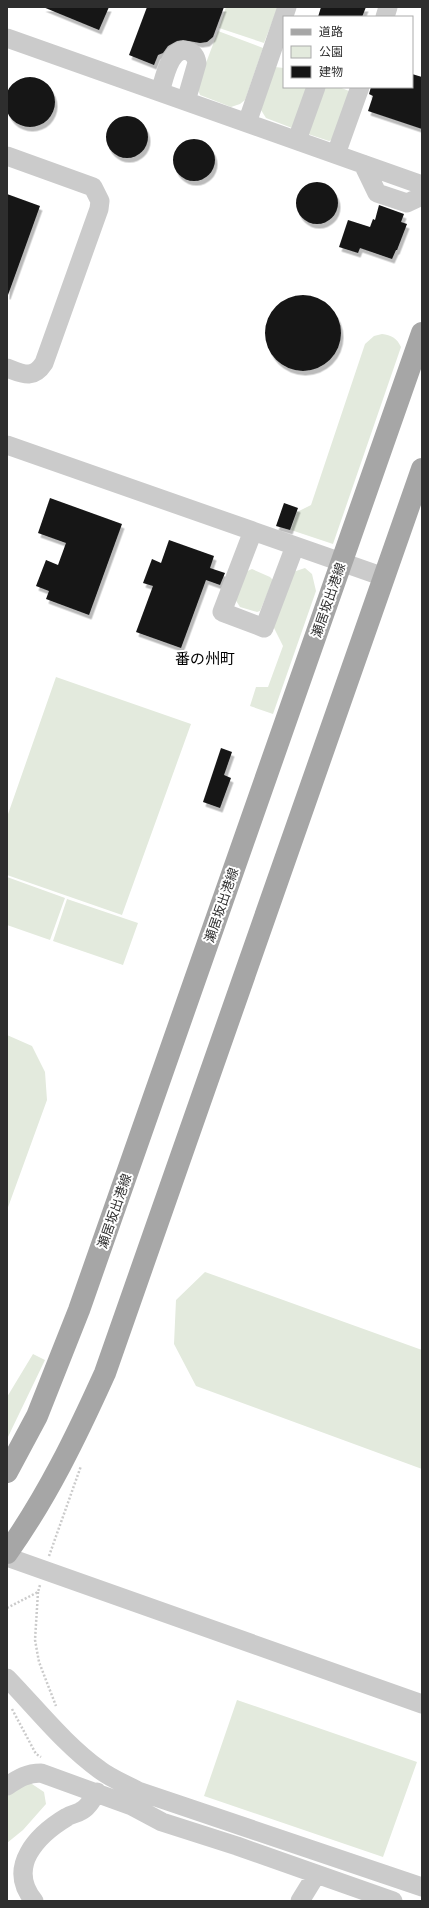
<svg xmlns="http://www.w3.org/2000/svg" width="429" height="1908" font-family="Karla,'Noto Sans JP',sans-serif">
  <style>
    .green { fill: #e3eadd }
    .building { fill: #151515; filter: url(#shadow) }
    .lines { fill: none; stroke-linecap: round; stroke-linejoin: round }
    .path { stroke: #cbcbcb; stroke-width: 2.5; stroke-dasharray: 2 2; stroke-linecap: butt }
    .minor { stroke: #cbcbcb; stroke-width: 19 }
    .major { stroke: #a6a6a6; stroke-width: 22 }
    .labels { text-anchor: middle; stroke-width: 4; stroke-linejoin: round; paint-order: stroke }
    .street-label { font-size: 13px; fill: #2e2e2e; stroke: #fff }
    .quarter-label { font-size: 15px; fill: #000; stroke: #fff }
  </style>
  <defs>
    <filter id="shadow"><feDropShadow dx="2.5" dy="4.5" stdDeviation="0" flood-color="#0004"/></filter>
  </defs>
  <rect width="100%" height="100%" fill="#fff"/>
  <path class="green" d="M226,7H278L264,43L219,28Z
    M218,31L263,48L245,100L240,104L231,107L200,95L197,87Z
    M275,67L284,68V87H309L292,128L266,118L261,110Z
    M322,87H339L349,91L334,139L329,141L308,134Z
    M382,334C391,335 397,338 401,347L333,544L291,530L297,512L311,505L365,344L374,336Z
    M305,568L312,574L316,591L273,714L250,706L256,687H268L283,646L273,626L293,572Z
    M252,569L270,577L273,580L260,611L257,612L240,607L235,599L245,572Z
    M56,677L191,724L122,915L7,875V817Z
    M7,877L65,898L50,940L7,925Z
    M67,899L138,923L123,965L53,941Z
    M7,1035L32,1046L45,1072L47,1100L7,1210Z
    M205,1272L422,1350V1469L196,1386L174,1344L176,1300Z
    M33,1354L45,1360L7,1439V1397Z
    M237,1700L417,1762L383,1857L204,1796Z
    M29,1782L44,1792L46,1804L23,1830L7,1843V1795Z"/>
  <path class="building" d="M43,7H109L99,30Z
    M147,7H224L213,37L207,42L200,43L183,40L177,41L168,46L163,53L158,55L154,65L129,55Z
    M321,7H366L362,17H318Z
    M412,74L422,77V129L368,111L373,96L369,94L371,87H412Z
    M5 102a25 25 0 1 1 50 0a25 25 0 1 1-50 0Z
    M106 137a21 21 0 1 1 42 0a21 21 0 1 1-42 0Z
    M173 160a21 21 0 1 1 42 0a21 21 0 1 1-42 0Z
    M296 203a21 21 0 1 1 42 0a21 21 0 1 1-42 0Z
    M7,194L40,206L8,295H7Z
    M379,205L404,214L401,222L407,224L397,250H396L392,259L360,248L358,253L339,247L348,220L370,227L373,219L375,220Z
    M265 333a38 38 0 1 1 76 0a38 38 0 1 1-76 0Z
    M50,498L122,524L89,615L46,599L49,591L36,586L46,560L58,565L66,543L38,533Z
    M284,503L298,508L290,530L276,526Z
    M169,540L214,556L210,568L225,573L220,585L206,580L181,648L136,632L153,586L143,583L152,559L161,563Z
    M221,748L232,752L224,775L231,778L220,808L203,802Z"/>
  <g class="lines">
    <path class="path" d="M49,1556L81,1466
      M38,1592L35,1640L39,1662L56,1706
      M7,1608L38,1592L40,1585
      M12,1709L36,1754L41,1757"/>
    <path class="minor" d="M385,17L388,7
      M7,38L422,185
      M160,92C164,80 170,45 188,51C194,53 196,57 197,63L186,101
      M247,123L287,7
      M297,140L316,87
      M336,154L360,87
      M7,156L93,187L100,201L99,209L44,363C33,380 23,374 7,368
      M363,164L377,193L407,203L422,196
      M7,445L384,577
      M253,531L222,612L264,628L295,546
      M7,1557L422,1704
      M7,1678C37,1709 65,1745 100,1770C112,1779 126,1784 138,1791L422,1887
      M7,1786C19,1778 27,1773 41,1773L132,1806
      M138,1791L132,1806L162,1822L237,1846L393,1901
      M34,1901C6,1867 37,1835 67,1817C71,1814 77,1814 81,1811C88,1808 93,1798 97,1792
      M300,1901L316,1875"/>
    <path class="major" d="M7,1472L37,1416L79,1310L422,333
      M7,1553C47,1497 77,1435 105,1373L422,469"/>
  </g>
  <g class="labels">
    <g class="street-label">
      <text transform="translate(328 600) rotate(-71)" y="5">瀬居坂出港線</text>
      <text transform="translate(221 905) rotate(-71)" y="5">瀬居坂出港線</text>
      <text transform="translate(114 1211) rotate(-71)" y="5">瀬居坂出港線</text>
    </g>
    <g class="quarter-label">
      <text x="205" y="664">番の州町</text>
    </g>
  </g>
  <rect width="429" height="1908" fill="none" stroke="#2e2e2e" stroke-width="16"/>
  <rect x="283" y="16" width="130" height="72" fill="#ffffff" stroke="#ababab"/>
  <rect x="291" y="29" width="20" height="6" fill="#a6a6a6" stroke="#ababab"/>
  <text x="319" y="36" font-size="12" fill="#2e2e2e">道路</text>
  <rect x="291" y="46" width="20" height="12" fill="#e3eadd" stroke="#ababab"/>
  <text x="319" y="56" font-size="12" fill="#2e2e2e">公園</text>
  <rect x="291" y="66" width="20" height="12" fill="#151515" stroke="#ababab"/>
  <text x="319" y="76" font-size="12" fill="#2e2e2e">建物</text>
</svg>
